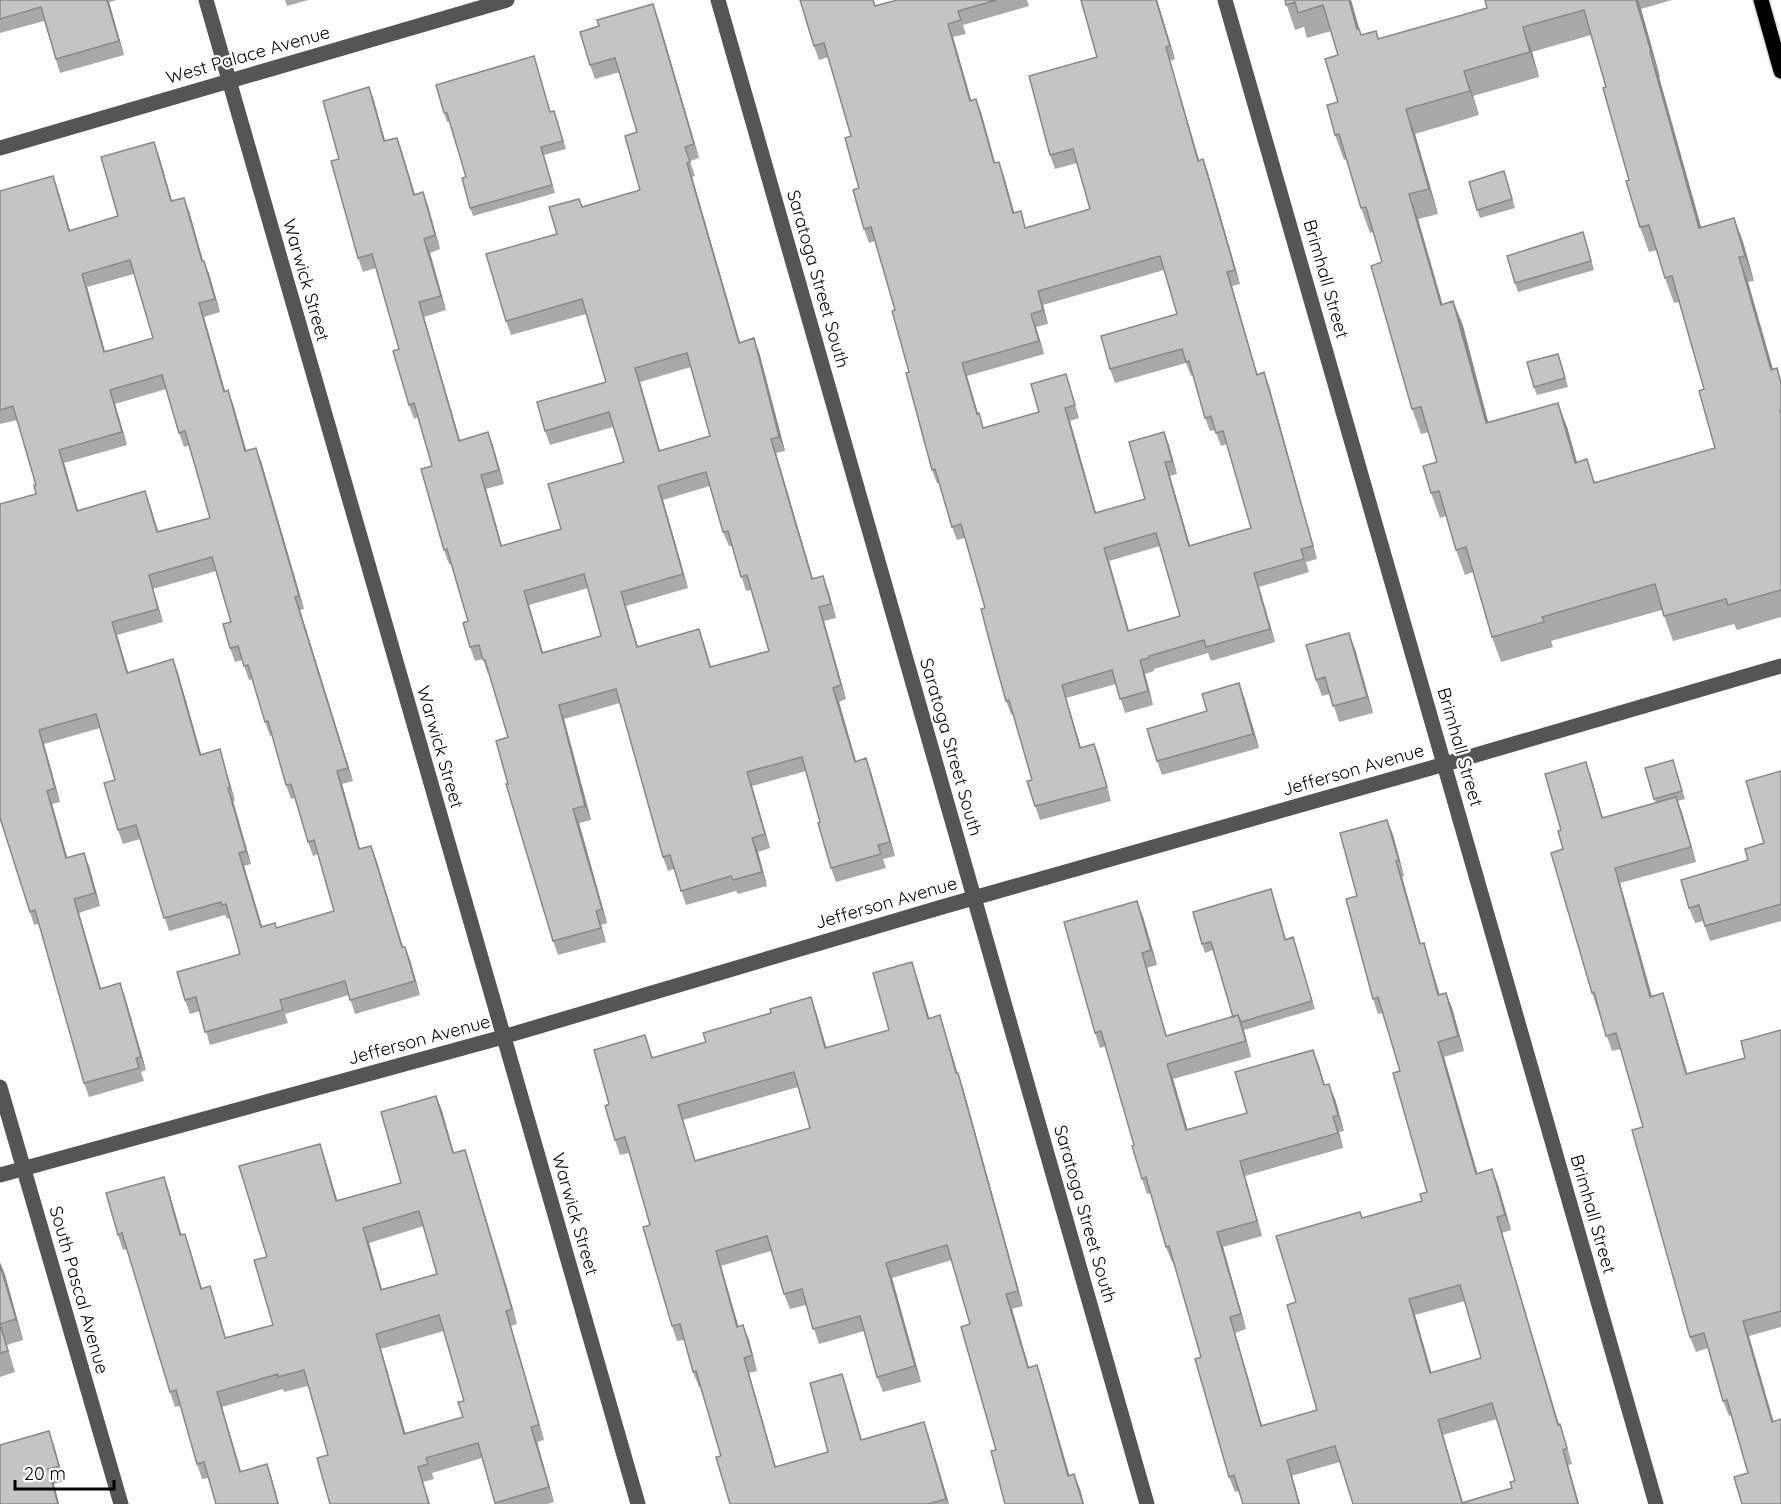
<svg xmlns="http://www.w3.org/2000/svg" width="1781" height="1504" font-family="Quicksand,sans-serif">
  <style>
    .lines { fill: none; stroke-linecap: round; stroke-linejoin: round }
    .major-casing { stroke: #dbdbdb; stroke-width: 18 }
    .minor { stroke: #555; stroke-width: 15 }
    .major { stroke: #000; stroke-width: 15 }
    .wall { fill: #a9a9a9; fill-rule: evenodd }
    .shaded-wall { fill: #898989 }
    .building { fill: #c4c4c4; stroke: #898989; stroke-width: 1.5; fill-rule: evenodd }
    .labels { text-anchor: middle; stroke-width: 4.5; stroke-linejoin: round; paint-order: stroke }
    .street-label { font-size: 18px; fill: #000; stroke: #fff }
  </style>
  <rect width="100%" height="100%" fill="#fff"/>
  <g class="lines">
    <defs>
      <path id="major" d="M1761,0L1781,71"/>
    </defs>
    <use href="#major" class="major-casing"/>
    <path class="minor" d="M206,0L638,1504
      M718,0L1147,1504
      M1225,0L1656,1504
      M0,148L507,0
      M0,1087L121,1504
      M0,1175L503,1037L942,907L1445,764L1781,666"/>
    <use href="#major" class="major"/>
  </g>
  <path class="wall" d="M0,0H117L109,2L124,55L60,73L44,21L0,33Z
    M285,0H308L287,6Z
    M897,0H1027L1029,6L963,25L966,34L953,37L971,100L981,112L995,163L999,162L1014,213L1026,228L1090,209L1077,163L1055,169L1050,155L1097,57L1081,0H1157L1175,59L1170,61L1199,160L1203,159L1208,173L1240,284L1232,286L1257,374L1264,372L1269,386L1317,559L1306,562L1309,572L1259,587L1275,642L1211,661L1208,653L1154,669V671L1145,674L1153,705L1125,713L1116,684L1066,698L1081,748L1094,744L1099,757L1111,801L1040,820L1035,806L1032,780L1013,713L1011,714L1006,701L985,608L965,538L957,540L952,527L939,483H937L932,470L895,310L875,241L869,243L864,229L851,136L828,57L819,60L814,46L876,6ZM1164,270L1177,314L1110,369L1115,383L1186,363L1191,376L1193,375L1205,418L1210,431L1215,430L1221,446L1227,444L1251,528L1190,546L1170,476L1177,474L1164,432L1145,499L1096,513L1070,421L1079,418L1070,387L1039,412L984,428L978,414L967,376L1044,354L1036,327L1048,324L1043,305ZM1160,546L1180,616L1129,631L1109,561Z
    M1285,0H1351L1361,35L1376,31L1379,39L1487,8L1485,0H1672L1641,9L1660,77H1659L1701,227L1734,218L1743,242L1754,281L1748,282L1773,369L1781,380V617L1737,630L1734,624L1673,641L1662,610L1551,641L1553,647L1501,662L1492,637L1473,572L1465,575L1456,550L1446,516L1440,518L1431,493L1437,462L1429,432L1421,434L1412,409L1382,262L1373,232L1370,233L1361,208L1347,159L1344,160L1335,135L1338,102V55L1331,31L1307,38L1304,27L1295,30ZM1591,35L1606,87L1640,227L1649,252L1657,250L1665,278L1674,303L1679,302L1704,389L1715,448L1596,482L1577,462L1567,427L1488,422L1463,326L1453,301L1442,304L1418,219L1438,214L1415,134L1479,115L1473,96L1539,77L1532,52Z
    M658,18L699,158L690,161L695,176L692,177L740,342L759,352L785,451L776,453L799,532L813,579L828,590L836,618L824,621L846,699L839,702L856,761L871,772L895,856L883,859L886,868L836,882L831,868L820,822L806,771L752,786L770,848L758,852L767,886L738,894L736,891L686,905L674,869L668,871L663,857L620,703L564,719L591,820L579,823L607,923L601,925L606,942L558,955L553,941L508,784V737L490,674H488L483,659L475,661L470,647L468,621L451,564H449L444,550L432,466L418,417L414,419L409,405L399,349L376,268L363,272L358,258L339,159L369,87L374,101L385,141L397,138L402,152L415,194L423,192L428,206L440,249L430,253L446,310L424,317L460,440L488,432L493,446L504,484L486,489L502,546L561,529L624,462L613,427L550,445L545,431L606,382L586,314L511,335L506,321L557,234L582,207L640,190L637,132L620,72L595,79L590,65ZM691,367L710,436L660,451L640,382ZM710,486L723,532L729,546H732L746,591L751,590L769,651L711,667L699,629L638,647L626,606L688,588L663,500ZM588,588L601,636L543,652L529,605Z
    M534,56L550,112L557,119L566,149L544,155L555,193L473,216L470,208L466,177L450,121L447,122L444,113Z
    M159,156L172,201L189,211L203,261L209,274L220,312L204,317L225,391L233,404L246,450L261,461L304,609L300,610L353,781L342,784L360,849L376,859L403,947H405L410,960L420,995L355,1014L349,995L285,1014L288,1023L210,1045L200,1011L190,1014L185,1000L240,954L230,918L227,919L225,915L169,931L140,839L123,844L118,830L115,780L100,728L44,744L60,802L52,804L67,857L89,866L100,906L79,913L101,989L120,983L125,997L146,1070L141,1072L144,1081L89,1097L84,1083L39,924L34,925L30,912L36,494V485L17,420L0,424V191L53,176L70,230L118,216ZM134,274L153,338L105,352L87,287ZM166,389L179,433L184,447L189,445L210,518L158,531L150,505L78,510L64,463L127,445L115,404ZM216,571L231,622L230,648L235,662L242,660L249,680L252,679L265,722L270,736L272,735L286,785L291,799L295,798L308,842L313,856L318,854L334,911L277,928L262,926L244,866L251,864L233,801H235L224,763L201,754L178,673L128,672L117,635L163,622L153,589Z
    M1507,180L1515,208L1480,218L1477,210Z
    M1586,240L1594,270L1518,292L1515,283Z
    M1561,362L1568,387L1537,395L1534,387Z
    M1355,649L1373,713L1339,722L1330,694L1322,696L1316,680Z
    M1244,697L1259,748L1162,775L1157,761L1207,711Z
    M1673,760L1685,799L1678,801L1696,862L1620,883L1652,996L1663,993L1668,1008L1687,1074L1745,1058L1781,1030V1327L1749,1336L1748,1473L1731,1415L1729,1416L1723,1401L1708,1348L1696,1352L1690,1337L1643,1127L1621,1049L1612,1051L1592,993L1563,849L1561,830L1591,777L1603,818L1656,803L1645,768Z
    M1781,771V921L1710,941L1703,921L1695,923L1689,908L1748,860L1764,843Z
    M1387,820L1393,835L1404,876L1402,877L1421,944L1429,959L1440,995L1446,993L1452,1008L1464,1051L1444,1057L1477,1174L1492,1169L1498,1185L1511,1230L1502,1233L1559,1424L1565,1439L1572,1464L1568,1465L1579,1504H1353L1340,1462L1235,1492L1229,1477L1201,1357L1174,1261L1172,1262L1166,1247L1151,1193L1147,1194L1142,1179L1134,1145L1106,1046L1100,1048L1095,1033L1137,901L1143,917L1157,965L1147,968L1167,1036L1233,1017L1213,950L1205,953L1202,944L1274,897L1286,939L1293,937L1315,1009L1244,1030L1251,1057L1173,1079L1188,1130L1247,1113L1313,1050L1325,1085L1335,1099L1344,1131L1339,1132L1343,1148L1245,1176L1262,1236L1223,1247L1246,1329L1235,1333L1262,1426L1317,1410L1296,1302L1362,1218L1422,1201L1427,1192L1400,1071L1383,1013L1378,1014L1373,999L1357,896ZM1465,1301L1481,1358L1431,1373L1415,1315ZM1497,1419L1515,1481L1512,1488L1463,1502L1443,1435Z
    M917,977L929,1018L945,1031L957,1073L963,1088L1023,1306L1012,1309L1029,1367L1037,1365L1042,1380L1069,1476L1080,1489L1084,1504H1005L996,1450L970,1324L952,1260L892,1278L921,1382L883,1392L877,1377L864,1331L819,1344L806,1305L790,1309L784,1294L771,1251L721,1266L738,1326L749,1340L757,1371L749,1373L776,1467L828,1452L842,1374L847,1389L862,1440L924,1422L929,1437L949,1504H730L721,1456L701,1387H699L693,1372L684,1340L677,1341L672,1326L650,1225L629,1153L620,1155L615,1140L609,1104L645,1035L653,1058L706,1042L811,997L816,1012L826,1048L889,1030ZM798,1087L810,1128L695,1160L683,1120Z
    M436,1096L442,1111L454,1153L465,1150L470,1165L507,1287L517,1324L511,1326L544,1440L537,1442L554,1502L548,1504H495L482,1458L432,1473L434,1479L423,1482L328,1455L308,1386L284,1392L283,1389L222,1407L241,1471L267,1464L272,1479L208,1478L202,1479L197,1464L180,1406L175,1407L170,1392L127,1249L123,1250L118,1235L164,1177L169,1192L181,1235L185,1234L190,1249L202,1288L215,1301L226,1338L273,1325L267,1257L320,1144L325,1159L337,1201L401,1183ZM424,1226L437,1274L382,1289L369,1243ZM444,1331L464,1401L463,1417L405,1433L381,1349Z
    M0,1262L5,1275L23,1340L7,1345L15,1372L0,1377Z
    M54,1446L64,1481L54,1484L59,1504H0Z"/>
  <path class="shaded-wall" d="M107,0L109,2L124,55L119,41Z
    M1156,0H1157L1175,59L1170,46Z
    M1349,0H1351L1360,32L1368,53L1357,29Z
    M1636,0H1638L1641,9L1660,77L1651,52Z
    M653,4L658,18L699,158L694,144Z
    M948,24L953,37L975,114L970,101Z
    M1523,27L1532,52L1539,77L1530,52Z
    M1166,47L1170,61L1203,174L1198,161Z
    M1650,52L1659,77L1708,252L1699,228Z
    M1464,71L1473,96L1479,115L1470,91Z
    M369,87L374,101L389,155L384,141Z
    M976,99L981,112L999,177L994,163Z
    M1406,109L1415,134L1438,214L1429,189Z
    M397,138L402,152L419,209L414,195Z
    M154,142L159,156L176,215L171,201Z
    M1203,159L1208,173L1240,284L1235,270Z
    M999,162L1004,176L1018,226L1013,213Z
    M687,163L692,177L744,357L739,343Z
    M53,176L58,190L74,244L69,231Z
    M423,192L428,206L440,249L435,235Z
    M1409,194L1418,219L1450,330L1441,305Z
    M184,198L189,211L207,275L202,261Z
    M1734,218L1743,242L1754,281L1745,256Z
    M424,239L430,253L446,310L441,296Z
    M1739,257L1748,282L1780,395L1771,370Z
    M204,261L209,274L220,312L215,299Z
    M1227,272L1232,286L1261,388L1257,375Z
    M82,274L87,287L109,366L104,352Z
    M1038,291L1043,305L1048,324L1043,310Z
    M1453,301L1463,326L1495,448L1486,423Z
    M419,302L424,317L464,455L459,441Z
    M199,303L204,317L229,405L224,392Z
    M1031,314L1036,327L1044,354L1039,341Z
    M754,338L759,352L785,451L779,437Z
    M962,363L967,376L982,427L977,414Z
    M635,368L640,382L664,465L659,451Z
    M1264,372L1269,386L1317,559L1313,546Z
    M110,390L115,404L127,445L122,432Z
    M228,390L233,404L250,464L245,451Z
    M1558,403L1567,427L1584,488L1575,463Z
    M1065,408L1070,421L1100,527L1095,513Z
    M488,432L493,446L504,484L499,470Z
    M1164,432L1169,445L1177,474L1172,461Z
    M771,439L776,453L817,593L812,579Z
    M256,448L261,461L304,609L299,596Z
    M59,450L64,463L82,524L77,511Z
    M1165,462L1170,476L1194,559L1189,546Z
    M481,475L486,489L506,560L501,546Z
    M658,486L663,500L688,588L683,574Z
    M145,491L150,505L162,545L157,532Z
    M1104,548L1109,561L1133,645L1128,631Z
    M1254,573L1259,587L1275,642L1270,629Z
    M149,575L153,589L163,622L158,609Z
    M823,576L828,590L836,618L831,604Z
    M524,591L529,605L547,667L542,653Z
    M621,592L626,606L642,661L637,647Z
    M295,597L300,610L353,781L348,768Z
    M819,607L824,621L846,699L841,685Z
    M112,622L117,635L132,686L127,673Z
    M699,629L704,643L715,681L710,667Z
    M1349,633L1355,649L1373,713L1367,697Z
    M173,659L178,673L205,768L200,755Z
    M1140,660L1145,674L1153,705L1148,691Z
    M1239,683L1244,697L1259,748L1253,734Z
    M1062,685L1066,698L1085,761L1080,748Z
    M833,688L839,702L860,776L855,762Z
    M559,705L564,719L591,820L585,806Z
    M39,730L44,744L60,802L55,788Z
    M1094,744L1099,757L1111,801L1107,787Z
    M220,749L224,763L235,801L230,787Z
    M866,758L871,772L895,856L890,842Z
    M1586,762L1591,777L1607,833L1602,818Z
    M337,771L342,784L364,863L359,849Z
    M747,772L752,786L770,848L765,834Z
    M228,788L233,801L251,864L246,851Z
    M47,791L52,804L71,871L66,858Z
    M1676,797L1682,812L1696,862L1691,847Z
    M573,809L579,823L607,923L602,909Z
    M1387,820L1393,835L1404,876L1399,861Z
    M752,838L758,852L767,886L762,872Z
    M371,846L376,859L407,961L402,947Z
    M84,853L89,866L100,906L95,893Z
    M239,853L244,866L266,940L261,927Z
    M1396,861L1402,877L1425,960L1420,944Z
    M1615,868L1620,883L1656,1012L1650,997Z
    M74,899L79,913L105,1002L100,989Z
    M1137,901L1143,917L1157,965L1151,950Z
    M596,911L601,925L606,942L601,928Z
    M1424,943L1429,959L1444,1011L1438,995Z
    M405,947L410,960L420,995L415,981Z
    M1142,953L1147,968L1171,1052L1166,1036Z
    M912,962L917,977L934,1034L928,1019Z
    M120,983L125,997L146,1070L141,1057Z
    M1446,993L1452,1008L1464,1051L1458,1036Z
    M1663,993L1668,1008L1692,1089L1686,1074Z
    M811,997L816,1012L831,1063L825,1048Z
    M940,1015L945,1031L962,1088L956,1073Z
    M1238,1015L1244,1031L1251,1057L1246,1041Z
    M1438,1042L1444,1057L1482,1189L1476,1174Z
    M1313,1050L1319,1065L1329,1101L1324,1085Z
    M1167,1064L1173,1079L1192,1146L1186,1130Z
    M958,1073L963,1088L1023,1306L1018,1291Z
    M1329,1084L1335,1099L1344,1131L1338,1115Z
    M436,1096L442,1111L458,1168L453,1153Z
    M678,1105L683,1120L700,1176L695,1161Z
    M1333,1117L1339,1132L1343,1148L1338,1133Z
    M320,1144L325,1159L342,1216L336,1201Z
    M465,1150L470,1165L517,1324L512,1309Z
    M1240,1161L1245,1176L1262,1236L1257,1221Z
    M1492,1169L1498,1185L1511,1230L1505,1215Z
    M164,1177L169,1192L186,1250L180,1235Z
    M1497,1217L1502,1233L1563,1440L1558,1425Z
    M363,1228L369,1243L386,1305L381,1290Z
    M1217,1232L1223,1247L1246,1329L1241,1314Z
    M185,1234L190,1249L206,1304L201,1289Z
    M716,1251L721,1266L743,1342L737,1327Z
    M0,1262L5,1275L23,1340L16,1319Z
    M886,1263L892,1278L921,1382L915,1366Z
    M210,1286L215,1301L230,1353L225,1338Z
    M1006,1294L1012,1309L1033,1383L1028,1368Z
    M1409,1299L1415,1315L1436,1388L1430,1373Z
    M506,1311L511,1326L544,1440L539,1425Z
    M1230,1317L1235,1333L1267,1442L1261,1426Z
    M1743,1321L1749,1336L1778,1437L1772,1422Z
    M743,1325L749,1340L757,1371L752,1355Z
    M376,1334L381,1349L410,1449L404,1434Z
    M744,1358L749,1373L780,1482L775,1467Z
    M1037,1365L1042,1380L1074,1491L1068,1476Z
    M842,1374L847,1389L866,1455L861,1440Z
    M217,1392L222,1407L245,1487L240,1472Z
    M1438,1420L1443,1435L1463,1504H1462Z
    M924,1422L929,1437L949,1504L946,1499Z
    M531,1427L537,1442L554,1502L549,1487Z
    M49,1431L54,1446L64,1481L59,1466Z
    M1563,1450L1568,1465L1579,1504H1578Z
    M1287,1460L1292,1475L1300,1504H1299Z
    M267,1464L272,1479L279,1504H278Z
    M418,1467L423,1482L430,1504H429Z
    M48,1469L54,1484L59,1504H58Z
    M1074,1474L1080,1489L1084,1504H1083Z"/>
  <path class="building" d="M0,0H107L119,41L56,59L41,7L0,19Z
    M800,0H873L875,6L897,0H997L958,11L961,20L948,24L970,101L976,99L994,163L999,162L1013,213L1021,211L1025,228L1090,209L1073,149L1050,155L1029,76L1097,57L1081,0H1156L1170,46L1166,47L1198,161L1203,159L1235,270L1227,272L1257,375L1264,372L1313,546L1301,549L1304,559L1254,573L1270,629L1206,647L1204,640L1149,656V658L1140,660L1148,691L1120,699L1112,670L1062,685L1080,748L1094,744L1107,787L1035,806L1027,781L1032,780L1009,700L1006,701L994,658L981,609L985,608L961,524L952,527L935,469L932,470L906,373L909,372L892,311L895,310L871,227L864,229L853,190L859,188L845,138L851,136L824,43L814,46ZM1160,256L1177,314L1101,336L1110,369L1182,349L1186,362L1189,361L1205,418L1211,416L1216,433L1223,431L1251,528L1189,546L1165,462L1172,461L1164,432L1129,442L1145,499L1095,513L1065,408L1075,405L1066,374L1031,384L1039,412L983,428L979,413L977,414L962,363L1039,341L1031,314L1043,310L1038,291ZM1156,533L1180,616L1128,631L1104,548Z
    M1285,0H1349L1357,29H1359L1361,35L1376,31L1378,39L1487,8L1485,0H1636L1651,52H1650L1699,228L1734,218L1745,256L1739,257L1771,370L1777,368L1781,383V410H1780L1781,415V590L1728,605L1726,599L1664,616L1655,584L1542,617L1544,622L1492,637L1466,547L1456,550L1439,491L1431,493L1423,466L1437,462L1421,407L1412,409L1371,266L1382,262L1366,207L1361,208L1339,134L1335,135L1327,105L1338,102L1325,59L1338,55L1323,5L1298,13L1295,2L1286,5ZM1584,10L1606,87L1603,88L1629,180L1626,181L1640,227L1649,225L1665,278L1672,276L1704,389L1699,391L1715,448L1594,483L1587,459L1575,463L1558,403L1486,423L1453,301L1441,305L1409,194L1429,189L1406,109L1470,91L1464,71L1530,52L1523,27Z
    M653,4L694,144L685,147L690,162L687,163L739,343L754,338L779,437L771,439L794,518L812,579L823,576L831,604L819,607L841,685L833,688L855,762L866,758L890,842L878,845L881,854L831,868L818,823L820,822L802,757L747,772L765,834L752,838L762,872L733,880L731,876L681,891L670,855L663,857L616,689L559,705L585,806L573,809L602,909L596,911L601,928L553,941L506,784H508L496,741L508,737L485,660H483L479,645L470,647L463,623L468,621L447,549L444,550L421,469L432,466L414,403L409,405L393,351L399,349L372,254L358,258L331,161L339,159L323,101L369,87L384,141L397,138L414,195L423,192L435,235L424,239L441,296L419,302L459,441L488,432L499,470L481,475L501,546L561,529L548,484L624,462L609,412L545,431L537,402L606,382L582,299L506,321L486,254L557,234L549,207L579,199L582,207L640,190L625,136L637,132L615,58L590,65L580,32L599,26L597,20ZM687,353L710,436L659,451L635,368ZM706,472L723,532L728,531L741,577L747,575L769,651L710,667L699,629L637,647L621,592L683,574L658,486ZM584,574L601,636L542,653L524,591Z
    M534,56L550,112L554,111L563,141L541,147L552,185L470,208L462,178L466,177L447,113H444L436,85Z
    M154,142L171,201L184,198L202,261H204L215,299L199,303L224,392L228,390L245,451L256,448L299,596L295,597L348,768L337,771L359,849L371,846L402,947H405L415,981L350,1000L345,981L280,1000L283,1010L205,1032L196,997L185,1000L177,972L240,954L226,904L222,905L221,902L164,918L136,825L118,830L104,783L115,780L96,714L39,730L55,788L47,791L66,858L84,853L95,893L74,899L100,989L120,983L141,1057L136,1058L139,1068L84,1083L35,910L30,912L0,818V504L36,494L34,485H36L13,406L0,410V191L53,176L69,231L118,216L101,157ZM130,260L153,338L104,352L82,274ZM162,375L179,433L185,431L210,518L157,532L145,491L77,511L59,450L122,432L110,390ZM212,557L231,622L223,624L230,648L238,646L244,666L248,665L265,722L268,721L286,785L291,784L308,842L314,840L334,911L276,928L275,923L261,927L239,853L246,851L228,788L230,787L220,749L200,755L173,659L127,673L112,622L158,609L149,575Z
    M1504,171L1512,199L1477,210L1469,182Z
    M1583,232L1591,261L1515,283L1507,256Z
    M1558,354L1565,378L1534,387L1527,362Z
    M1349,633L1367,697L1333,706L1325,677L1316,680L1306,645Z
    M1239,683L1253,734L1157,761L1147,729L1207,711L1202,694Z
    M1673,760L1682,791L1654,799L1645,768Z
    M1586,762L1602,818L1676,797L1691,847L1615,868L1650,997L1663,993L1686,1074L1745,1058L1741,1041L1781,1030V1311L1743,1321L1772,1422L1781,1419V1504H1742L1734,1477L1748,1473L1727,1400L1723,1401L1704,1333L1690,1337L1632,1130L1643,1127L1616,1033L1606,1036L1594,992L1592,993L1551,853L1563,849L1558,831L1561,830L1545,774Z
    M1781,771V904L1705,926L1699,905L1689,908L1681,880L1748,860L1745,849L1764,843L1746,781Z
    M1387,820L1399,861H1396L1420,944L1424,943L1438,995L1446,993L1458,1036L1438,1042L1476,1174L1492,1169L1505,1215L1497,1217L1558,1425L1560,1424L1567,1448L1563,1450L1578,1504H1353L1335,1446L1287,1460L1299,1504H1243L1234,1475L1229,1477L1195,1359L1201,1357L1169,1246L1166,1247L1146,1177L1142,1179L1132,1146L1134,1145L1101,1031L1095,1033L1064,922L1137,901L1151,950L1142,953L1166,1036L1238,1015L1246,1041L1167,1064L1186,1130L1247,1113L1235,1072L1313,1050L1324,1085L1329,1084L1338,1115L1333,1117L1338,1133L1240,1161L1257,1221L1217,1232L1241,1314L1230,1317L1261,1426L1317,1410L1287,1305L1296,1302L1276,1236L1360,1212L1362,1218L1422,1201L1420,1194L1427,1192L1393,1073L1400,1071L1378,997L1373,999L1346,899L1357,896L1340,833ZM1460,1285L1481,1358L1430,1373L1409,1299ZM1492,1403L1515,1481L1510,1482L1512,1488L1462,1503L1438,1420Z
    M1271,889L1285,940L1293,937L1312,1001L1241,1022L1238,1015L1233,1017L1211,942L1202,944L1193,912Z
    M912,962L928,1019L940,1015L956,1073H958L1018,1291L1006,1294L1028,1368L1037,1365L1068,1476L1074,1474L1083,1504H1005L991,1451L996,1450L961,1327L970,1324L947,1245L886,1263L915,1366L877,1377L860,1316L813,1329L802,1289L784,1294L767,1236L716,1251L737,1327L743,1325L752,1355L744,1358L775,1467L828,1452L810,1383L842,1374L861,1440L924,1422L946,1499L928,1504H730L716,1457L721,1456L696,1371L693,1372L680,1324L672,1326L643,1227L650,1225L625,1137L615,1140L605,1106L609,1104L594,1050L645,1035L652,1058L706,1042L703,1033L771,1013L770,1009L811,997L825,1048L889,1030L873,973ZM794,1072L810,1128L695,1161L678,1105Z
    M436,1096L453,1153L465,1150L501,1272L512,1309L506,1311L539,1425L531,1427L549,1487L495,1503L478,1443L426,1458L428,1464L418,1467L429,1504H330L317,1458L328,1455L304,1370L278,1377V1374L217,1392L240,1472L267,1464L278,1504H216L204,1462L197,1464L176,1390L170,1392L122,1233L118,1235L106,1193L164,1177L180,1235L185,1234L201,1289L210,1286L225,1338L273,1325L254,1260L267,1257L239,1166L320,1144L336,1201L401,1183L381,1112ZM419,1211L437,1274L381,1290L363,1228ZM439,1315L464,1401L458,1402L463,1417L404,1434L376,1334Z
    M0,1265L16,1319L0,1324Z
    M0,1324L8,1351L0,1353Z
    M49,1431L59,1466L48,1469L58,1504H0V1445Z"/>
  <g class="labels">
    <g class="street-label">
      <text transform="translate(248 55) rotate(-16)" y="6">West Palace Avenue</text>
      <text transform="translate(818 279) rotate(74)" y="6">Saratoga Street South</text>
      <text transform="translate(1326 279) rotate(74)" y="6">Brimhall Street</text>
      <text transform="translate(306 280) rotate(74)" y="6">Warwick Street</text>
      <text transform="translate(440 747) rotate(74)" y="6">Warwick Street</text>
      <text transform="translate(951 747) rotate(74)" y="6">Saratoga Street South</text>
      <text transform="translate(1460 747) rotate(74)" y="6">Brimhall Street</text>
      <text transform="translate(1353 770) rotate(-16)" y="6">Jefferson Avenue</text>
      <text transform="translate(886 903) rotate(-16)" y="6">Jefferson Avenue</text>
      <text transform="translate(419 1040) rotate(-15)" y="6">Jefferson Avenue</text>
      <text transform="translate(575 1214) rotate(74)" y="6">Warwick Street</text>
      <text transform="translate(1085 1214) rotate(74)" y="6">Saratoga Street South</text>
      <text transform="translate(1593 1214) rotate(74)" y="6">Brimhall Street</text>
      <text transform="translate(79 1290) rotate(74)" y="6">South Pascal Avenue</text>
    </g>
  </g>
  <path d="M15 1480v9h99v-9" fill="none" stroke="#000000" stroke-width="3"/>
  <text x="24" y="1480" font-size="18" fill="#000000" stroke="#ffffff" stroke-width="4.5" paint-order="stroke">20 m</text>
</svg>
